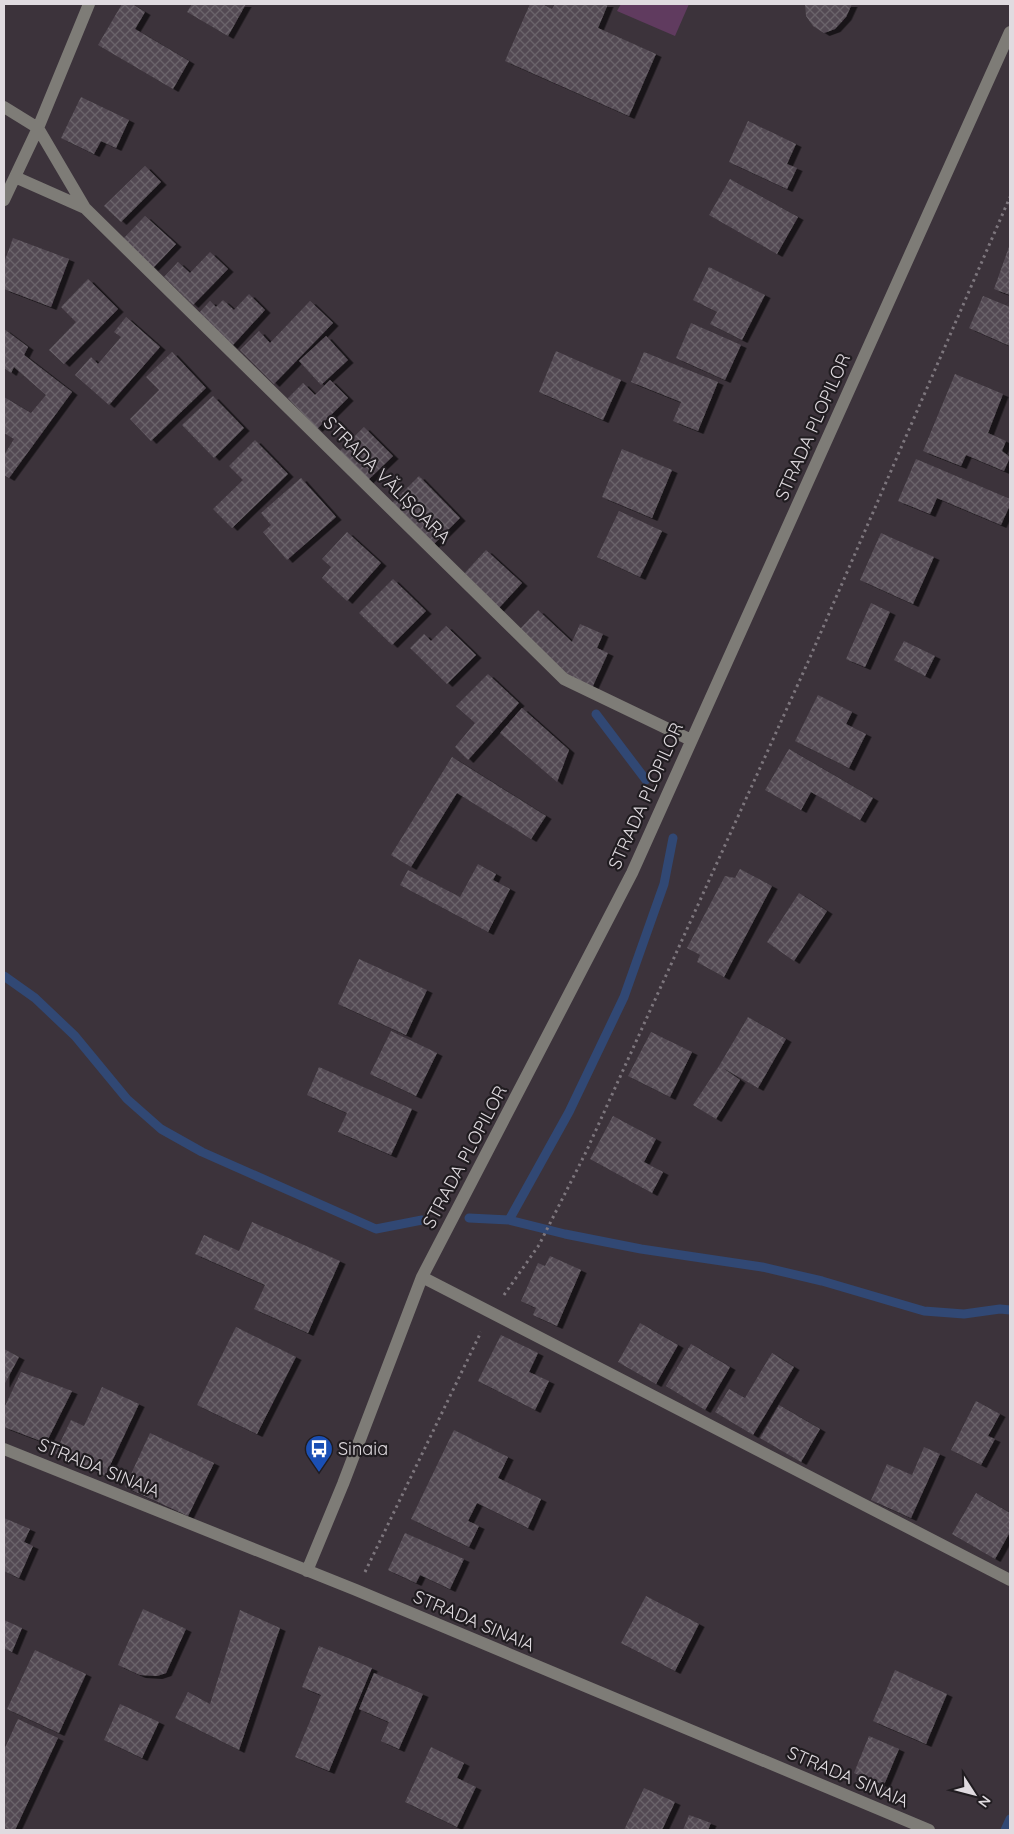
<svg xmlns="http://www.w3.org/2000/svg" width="1014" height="1834" font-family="Quicksand,sans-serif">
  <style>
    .garden { fill: #603b5f }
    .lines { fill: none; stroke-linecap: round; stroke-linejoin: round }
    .stream { stroke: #314874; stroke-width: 9 }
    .building { fill: url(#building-cross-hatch); filter: url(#shadow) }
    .path { stroke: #7d767d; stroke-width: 3; stroke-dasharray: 2.5 4; stroke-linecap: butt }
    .minor { stroke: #7e7c77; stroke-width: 12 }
    .labels { text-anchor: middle; stroke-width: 4.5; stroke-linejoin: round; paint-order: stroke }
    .street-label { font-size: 18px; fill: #e0dbe0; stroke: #201c20 }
    .poi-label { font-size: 18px; fill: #e0dbe0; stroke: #201c20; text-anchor: start }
  </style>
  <defs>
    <pattern id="building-cross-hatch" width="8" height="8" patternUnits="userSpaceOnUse" patternTransform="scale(1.25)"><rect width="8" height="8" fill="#534a53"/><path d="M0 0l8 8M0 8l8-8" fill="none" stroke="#6b646b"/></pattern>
    <filter id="shadow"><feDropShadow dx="5.5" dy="3" stdDeviation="0" flood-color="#0009"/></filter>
  </defs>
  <rect width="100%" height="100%" fill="#3c333b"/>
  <path class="garden" d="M621,4H689L675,36L617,11Z"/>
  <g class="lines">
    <path class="stream" d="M596,714L646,780
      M4,976L35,998L75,1036L127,1099L161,1129L202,1152L376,1229L422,1220
      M469,1218L509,1220L565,1234L641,1249L762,1267L822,1281L924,1311L964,1314L1000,1309L1010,1310
      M509,1220L569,1112L624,997L664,884L673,838
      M1005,1830L1010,1819"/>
  </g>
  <path class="building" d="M122,4H132L145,12L135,29L189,61L173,89L98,45Z
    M192,4H246L228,36L187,12Z
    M530,4H542L552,9L555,4H608L598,28L656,54L629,116L505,61Z
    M805,4H852L846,17L835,29L824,33L813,26L806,16Z
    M81,97L129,120L116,148L101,141L94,154L61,138Z
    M748,121L796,144L787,164L797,168L787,189L729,162Z
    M145,166L161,182L121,222L104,206Z
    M730,179L798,217L777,254L709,215Z
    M145,216L176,244L153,268L122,240Z
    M13,238L69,259L51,307L4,289V263Z
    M1010,244V295L994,289Z
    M210,252L228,269L193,305L164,277L178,262L190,273Z
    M709,267L765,295L742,340L710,324L717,312L693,300Z
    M88,279L118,309L64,364L49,350L76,322L61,307Z
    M249,294L265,310L232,346L198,314L210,301L216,307L223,300L234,310Z
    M983,296L1010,307V346L969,328Z
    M310,301L333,323L274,384L240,350L259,331L270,343Z
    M126,317L160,347L109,405L75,375L91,357L98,364L121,337L114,332Z
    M691,323L741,345L725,380L676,358Z
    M4,329L28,347L24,355L72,392L9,478L4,475V455L14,439L4,433V397L31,413L46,395L14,367L11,373L4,368Z
    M326,336L348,360L321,385L299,361Z
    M556,351L621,380L603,420L539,392Z
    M172,352L206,388L151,441L130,419L159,390L146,377Z
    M644,352L718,382L698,431L673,421L681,402L631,382Z
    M955,374L1003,394L988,433L1006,441L1002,451L1010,457L1004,471L966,455L961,466L923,451Z
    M330,380L348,398L317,429L288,398L303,383L315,395Z
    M213,396L244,428L214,458L182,425Z
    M364,427L393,456L366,482L337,454Z
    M255,440L288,474L232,528L213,509L243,480L229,466Z
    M622,449L672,470L652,518L602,497Z
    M916,459L1010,499V505L1001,525L937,498L930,514L898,501Z
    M419,476L460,518L432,546L391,504Z
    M301,478L336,517L287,560L263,532L271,525L261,513Z
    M619,511L662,531L640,577L597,557Z
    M347,532L381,563L347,601L322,578L331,567L322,559Z
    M881,533L934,557L913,604L860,580Z
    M486,550L522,583L498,609L462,576Z
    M393,579L426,611L392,645L359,613Z
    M871,603L890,612L865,667L846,659Z
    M538,610L572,642L580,624L603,634L597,648L608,653L592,688L564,675L518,631Z
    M446,626L476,655L447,684L410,648L424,634L431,641Z
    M904,641L935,656L925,676L894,660Z
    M488,674L519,703L468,760L455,747L475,723L456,706Z
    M818,695L852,712L846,724L866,734L849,768L795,741Z
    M522,708L569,750L557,782L500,733Z
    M789,749L873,798L860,820L811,792L801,810L765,790Z
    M452,757L546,816L531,839L457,793L411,867L391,855Z
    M478,864L496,874L493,880L510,889L488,932L400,885L408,870L460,897Z
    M740,869L772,886L724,977L697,962L700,955L687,948L725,876L735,878Z
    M799,893L827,911L794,961L767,942Z
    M359,959L427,990L406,1035L338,1004Z
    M748,1017L786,1039L758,1088L723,1068L740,1080L716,1119L693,1105L719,1066Z
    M391,1031L437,1053L416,1096L370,1074Z
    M651,1032L692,1052L670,1097L628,1076Z
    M319,1067L412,1109L391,1155L338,1132L347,1113L307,1095Z
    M613,1116L656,1139L644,1162L663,1172L652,1193L590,1159Z
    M252,1222L340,1261L308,1333L254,1309L265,1285L195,1254L204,1235L239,1251Z
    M550,1256L581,1270L557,1326L533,1315L536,1308L521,1301L538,1263L545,1266Z
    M640,1323L678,1345L656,1384L618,1362Z
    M236,1327L296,1357L257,1434L197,1405Z
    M501,1335L538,1353L529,1372L549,1381L535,1410L478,1381Z
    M691,1344L730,1367L705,1410L666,1386Z
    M4,1349L19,1357L4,1385Z
    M772,1353L794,1367L753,1435L715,1412L729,1389L745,1398Z
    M21,1372L72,1391L46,1443L4,1427V1408Z
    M102,1387L139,1404L105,1476L55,1453L71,1420L84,1426Z
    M976,1401L1000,1414L988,1436L995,1439L981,1465L951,1450Z
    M779,1405L820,1429L801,1462L760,1438Z
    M454,1430L508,1457L498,1478L541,1499L528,1528L477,1503L468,1521L479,1526L469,1547L411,1519Z
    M150,1433L214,1463L188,1516L125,1487Z
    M924,1447L940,1454L911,1518L871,1500L887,1464L912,1475Z
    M976,1493L1010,1513V1532L995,1559L952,1534Z
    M4,1518L30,1529L24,1542L33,1546L19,1578L4,1571Z
    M405,1533L464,1559L450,1589L420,1575L416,1583L388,1570Z
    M646,1596L699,1624L675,1671L621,1643Z
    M143,1609L186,1629L166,1673L157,1676L140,1675L118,1665Z
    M240,1610L280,1628L239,1750L175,1718L188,1692L210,1704Z
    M4,1620L22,1628L12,1652L4,1648Z
    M319,1646L372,1668L329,1771L295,1757L321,1695L302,1687Z
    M35,1650L86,1674L59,1733L7,1709Z
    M895,1670L947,1694L926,1744L873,1721Z
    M374,1673L423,1694L399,1749L381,1741L389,1722L359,1709Z
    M120,1704L159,1722L142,1758L104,1740Z
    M18,1719L58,1738L15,1830H4V1750Z
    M869,1736L899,1749L884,1785L854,1773Z
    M431,1747L464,1763L457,1778L476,1787L457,1827L405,1802Z
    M644,1788L675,1802L662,1830H624Z
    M689,1815L711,1823L708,1830H683Z"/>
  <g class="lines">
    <path class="path" d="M504,1295L539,1245L586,1152L808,662L1010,197
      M365,1572L481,1332"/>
    <path class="minor" d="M4,107L38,128L85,208L15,177
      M4,200L38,128L89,4
      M85,208L564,679L691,740
      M422,1277L1010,1580
      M4,1449L356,1590L929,1830
      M307,1571L343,1484L422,1277L632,873L1010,32"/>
  </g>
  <defs>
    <symbol id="bus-pin" viewBox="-11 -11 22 30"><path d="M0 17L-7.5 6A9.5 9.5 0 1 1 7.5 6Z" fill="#1a4fb4" stroke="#201c20"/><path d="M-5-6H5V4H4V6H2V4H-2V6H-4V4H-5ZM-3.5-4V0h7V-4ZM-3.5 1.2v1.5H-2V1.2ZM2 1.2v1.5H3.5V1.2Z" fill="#fff"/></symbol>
  </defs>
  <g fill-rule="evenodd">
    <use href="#bus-pin" x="303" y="1433" width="32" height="43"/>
  </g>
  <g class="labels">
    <g class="street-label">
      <text transform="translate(813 427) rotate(-66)" y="6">STRADA PLOPILOR</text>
      <text transform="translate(387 480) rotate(45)" y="6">STRADA VĂLIȘOARA</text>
      <text transform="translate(646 796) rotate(-66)" y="6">STRADA PLOPILOR</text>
      <text transform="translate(465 1157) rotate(-62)" y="6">STRADA PLOPILOR</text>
      <text transform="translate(99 1468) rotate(22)" y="6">STRADA SINAIA</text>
      <text transform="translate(474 1621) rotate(23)" y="6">STRADA SINAIA</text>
      <text transform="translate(848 1777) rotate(23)" y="6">STRADA SINAIA</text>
    </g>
    <g class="poi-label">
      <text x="338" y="1455">Sinaia</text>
    </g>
  </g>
  <rect width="1014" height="1834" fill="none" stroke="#e0dbe0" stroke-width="10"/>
  <g transform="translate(974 1794) rotate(126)" stroke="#201c20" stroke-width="4" paint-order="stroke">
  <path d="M0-4L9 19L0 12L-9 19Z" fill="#e0dbe0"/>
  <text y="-8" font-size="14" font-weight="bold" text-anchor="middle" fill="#e0dbe0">N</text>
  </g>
</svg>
